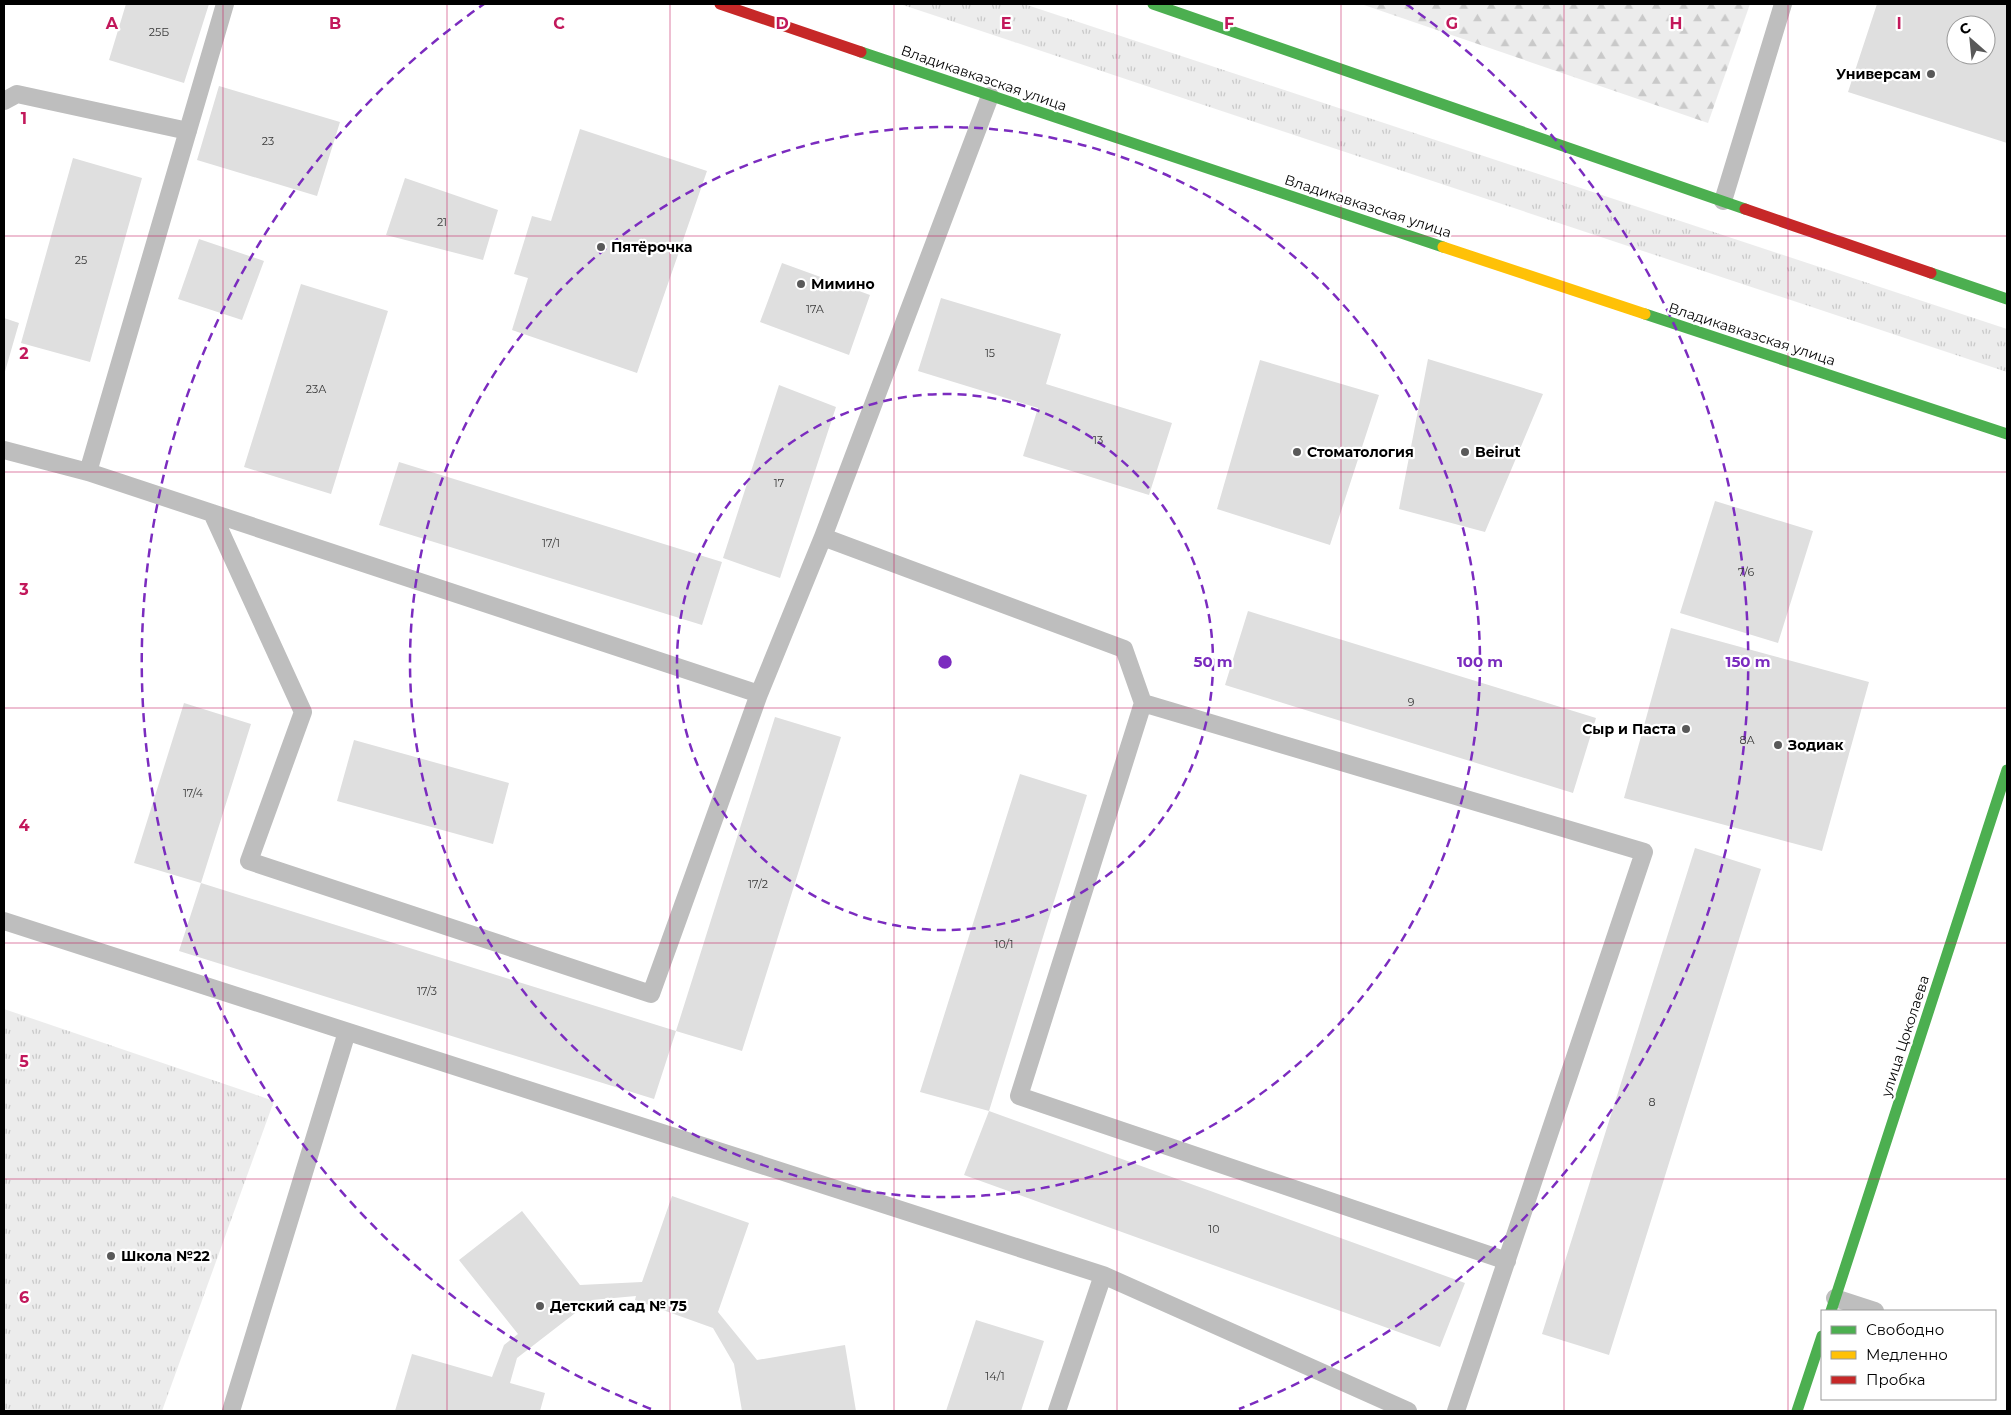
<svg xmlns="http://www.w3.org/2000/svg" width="2011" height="1415" font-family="Montserrat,sans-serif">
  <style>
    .grass { fill: url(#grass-tufts) }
    .forest { fill: url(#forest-firs) }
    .building { fill: #dfdfdf; fill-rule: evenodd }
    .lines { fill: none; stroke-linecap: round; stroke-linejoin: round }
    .lane { stroke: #bebebe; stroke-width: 18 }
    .fast { stroke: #4caf50; stroke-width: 11 }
    .slow { stroke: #ffc107; stroke-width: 11 }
    .jam { stroke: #c62828; stroke-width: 11 }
    .grid { fill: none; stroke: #c2185b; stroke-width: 1; stroke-opacity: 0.55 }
    .ring { fill: none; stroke: #7b2cbf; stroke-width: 2.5; stroke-dasharray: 9 6 }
    .poi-dot { fill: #595959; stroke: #fff; stroke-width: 2 }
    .labels { text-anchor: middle; stroke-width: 4.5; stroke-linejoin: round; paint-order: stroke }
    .number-label { font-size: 11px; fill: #383838 }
    .poi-label { font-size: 14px; font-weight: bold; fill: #000; stroke: #fff; text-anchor: start }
    .street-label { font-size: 14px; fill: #000; stroke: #fff }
    .grid-label { font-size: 16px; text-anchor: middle; font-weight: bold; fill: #c2185b; stroke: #fff; stroke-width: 4.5; stroke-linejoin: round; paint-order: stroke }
    .centre { fill: #7b2cbf; stroke: #fff; stroke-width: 2.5 }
    .ring-label { font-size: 15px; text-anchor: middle; font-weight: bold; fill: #7b2cbf; stroke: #fff; stroke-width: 4.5; stroke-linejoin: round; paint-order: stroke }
  </style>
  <defs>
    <pattern id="grass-tufts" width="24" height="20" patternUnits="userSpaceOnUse" patternTransform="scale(1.25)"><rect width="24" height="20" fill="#ececec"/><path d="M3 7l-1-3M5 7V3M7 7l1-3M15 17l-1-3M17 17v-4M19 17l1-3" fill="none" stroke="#c9c9c9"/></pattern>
    <pattern id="forest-firs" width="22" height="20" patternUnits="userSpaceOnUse" patternTransform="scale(1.25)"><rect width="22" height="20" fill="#ececec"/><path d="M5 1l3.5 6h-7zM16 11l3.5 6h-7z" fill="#c9c9c9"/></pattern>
  </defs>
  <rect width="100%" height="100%" fill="#fff"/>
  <path class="grass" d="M900,4H1024L2007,329V372Z
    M4,1009L274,1101L162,1411H4Z"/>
  <path class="forest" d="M1361,4H1750L1708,123Z"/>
  <path class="building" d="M126,4H209L184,83L109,60Z
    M1877,4H2007V143L1848,92ZM1956,25H1986V55H1956Z
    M219,86L340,122L317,196L197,160Z
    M580,129L707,171L637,373L512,330L528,278L514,274L532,216L551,221Z
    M73,158L142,178L90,362L21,343Z
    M405,178L498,210L483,260L386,235Z
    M199,239L264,261L242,320L178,299Z
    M782,263L870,295L849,355L760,322Z
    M301,284L388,311L331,494L244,467Z
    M941,298L1061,334L1046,384L1172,423L1149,495L1023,456L1038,408L918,371Z
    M4,318L19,323L4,375Z
    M1428,359L1543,394L1485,532L1399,509Z
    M1260,360L1379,395L1330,545L1217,509Z
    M779,385L836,407L780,578L723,558Z
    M399,462L722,562L702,625L379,525Z
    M1715,501L1813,531L1778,643L1680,613Z
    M1248,611L1596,718L1573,793L1225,685Z
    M1671,628L1869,682L1822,851L1624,798Z
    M184,703L251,724L201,883L134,863Z
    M775,717L841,737L742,1051L676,1031Z
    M354,740L509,783L493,844L337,801Z
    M1020,774L1087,795L989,1111L920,1092Z
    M1695,848L1761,869L1609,1355L1542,1334Z
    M201,883L676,1031L654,1099L179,951Z
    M989,1111L1465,1283L1440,1347L964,1175Z
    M672,1196L749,1223L718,1312L757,1360L845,1345L856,1411H742L734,1364L713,1328L635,1300L636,1296L592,1300L517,1358L510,1383L545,1393L540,1411H395L412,1354L492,1377L504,1345L518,1334L459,1260L522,1211L580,1285L642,1282Z
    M976,1320L1044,1341L1021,1411H946Z"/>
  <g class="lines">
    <path class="lane" d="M990,96L823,537L1124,649L1143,703L1644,852L1456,1411
      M4,101L17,94L188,131
      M1723,201L1783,4
      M4,450L88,472L759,694L823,537
      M88,472L225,4
      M212,513L303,712L249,861L651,994L759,694
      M1143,703L1019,1096L1507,1261
      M4,921L1103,1275
      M1835,1298L1875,1311
      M231,1411L347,1032
      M1057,1411L1103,1275L1408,1411"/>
    <path class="fast" d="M1153,4L1745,209
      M861,52L1443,247
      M1931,273L2007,299
      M1645,314L2007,434
      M1831,1311L2007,770
      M1797,1411L1822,1336"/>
    <path class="slow" d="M1443,247L1645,314"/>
    <path class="jam" d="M720,4L861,52
      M1745,209L1931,273"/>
  </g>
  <path class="grid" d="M223,4V1411M447,4V1411M670,4V1411M894,4V1411M1117,4V1411M1341,4V1411M1564,4V1411M1788,4V1411M4,236H2007M4,472H2007M4,708H2007M4,943H2007M4,1179H2007"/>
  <g class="ring">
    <circle cx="945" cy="662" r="268"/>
    <circle cx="945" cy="662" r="535"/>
    <path d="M651 1409A803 803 0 0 1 484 4M1406 4A803 803 0 0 1 1239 1409"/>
  </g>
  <g class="poi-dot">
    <circle cx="1931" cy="74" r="5"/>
    <circle cx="601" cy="247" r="5"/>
    <circle cx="801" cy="284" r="5"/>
    <circle cx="1297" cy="452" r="5"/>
    <circle cx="1465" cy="452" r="5"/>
    <circle cx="1686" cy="729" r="5"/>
    <circle cx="1778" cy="745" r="5"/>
    <circle cx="111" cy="1256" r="5"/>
    <circle cx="540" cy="1306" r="5"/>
  </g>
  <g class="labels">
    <g class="number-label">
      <text x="159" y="36">25Б</text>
      <text x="268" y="145">23</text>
      <text x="442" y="226">21</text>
      <text x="81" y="264">25</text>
      <text x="815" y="313">17А</text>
      <text x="990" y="357">15</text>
      <text x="316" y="393">23А</text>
      <text x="1098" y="444">13</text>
      <text x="779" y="487">17</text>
      <text x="551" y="547">17/1</text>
      <text x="1746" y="576">7/6</text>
      <text x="1411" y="706">9</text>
      <text x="1747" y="744">8А</text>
      <text x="193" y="797">17/4</text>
      <text x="758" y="888">17/2</text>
      <text x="1004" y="948">10/1</text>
      <text x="427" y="995">17/3</text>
      <text x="1652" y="1106">8</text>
      <text x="1214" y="1233">10</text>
      <text x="995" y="1380">14/1</text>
    </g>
    <g class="poi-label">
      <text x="1921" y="79" text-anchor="end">Универсам</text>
      <text x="611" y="252">Пятёрочка</text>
      <text x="811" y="289">Мимино</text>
      <text x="1307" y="457">Стоматология</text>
      <text x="1475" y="457">Beirut</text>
      <text x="1676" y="734" text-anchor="end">Сыр и Паста</text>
      <text x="1788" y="750">Зодиак</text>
      <text x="121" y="1261">Школа №22</text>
      <text x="550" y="1311">Детский сад № 75</text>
    </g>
    <g class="street-label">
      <text transform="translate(984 78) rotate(19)" y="5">Владикавказская улица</text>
      <text transform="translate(1368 206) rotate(18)" y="5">Владикавказская улица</text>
      <text transform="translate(1752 334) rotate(18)" y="5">Владикавказская улица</text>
      <text transform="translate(1905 1036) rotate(-72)" y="5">улица Цоколаева</text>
    </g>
  </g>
  <g class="grid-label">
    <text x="112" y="29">A</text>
    <text x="335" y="29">B</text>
    <text x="559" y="29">C</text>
    <text x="782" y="29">D</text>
    <text x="1006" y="29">E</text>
    <text x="1229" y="29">F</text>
    <text x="1452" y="29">G</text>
    <text x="1676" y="29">H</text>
    <text x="1899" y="29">I</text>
    <text x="24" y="124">1</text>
    <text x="24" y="359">2</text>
    <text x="24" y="595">3</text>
    <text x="24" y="831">4</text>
    <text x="24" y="1067">5</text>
    <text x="24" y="1303">6</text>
  </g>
  <circle cx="945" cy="662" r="8" class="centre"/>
  <g class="ring-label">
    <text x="1213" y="667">50 m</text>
    <text x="1480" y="667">100 m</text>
    <text x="1748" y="667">150 m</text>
  </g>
  <rect width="2011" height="1415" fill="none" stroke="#000000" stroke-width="10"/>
  <rect x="1821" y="1310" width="175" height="90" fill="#ffffff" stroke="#999999"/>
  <rect x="1831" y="1326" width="25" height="8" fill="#4caf50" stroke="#999999"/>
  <text x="1866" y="1335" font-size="15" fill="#000000">Свободно</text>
  <rect x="1831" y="1351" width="25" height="8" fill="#ffc107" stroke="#999999"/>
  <text x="1866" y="1360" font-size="15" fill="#000000">Медленно</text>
  <rect x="1831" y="1376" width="25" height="8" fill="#c62828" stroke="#999999"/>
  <text x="1866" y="1385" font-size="15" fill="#000000">Пробка</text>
  <g transform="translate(1971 40) rotate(333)"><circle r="24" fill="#ffffff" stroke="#999999"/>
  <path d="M0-4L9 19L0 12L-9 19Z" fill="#595959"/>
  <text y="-8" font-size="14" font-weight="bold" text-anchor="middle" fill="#000000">С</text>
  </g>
</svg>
